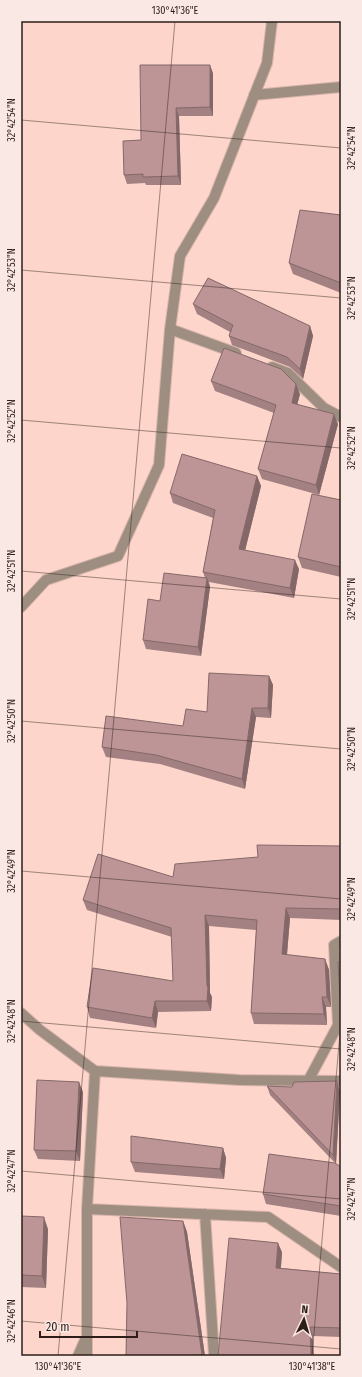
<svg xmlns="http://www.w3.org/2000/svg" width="362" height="1377" font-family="'Fira Sans Condensed',sans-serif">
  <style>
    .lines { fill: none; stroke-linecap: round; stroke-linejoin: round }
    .lane-casing { stroke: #d8b4aa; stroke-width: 12 }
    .street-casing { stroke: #d8b4aa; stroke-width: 12 }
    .lane { stroke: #9e8e82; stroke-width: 10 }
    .street { stroke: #9e8e82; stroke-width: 10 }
    .wall { fill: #a38081 }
    .shaded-wall { fill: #846869 }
    .building { fill: #bd9596; stroke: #846869 }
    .ticks { fill: none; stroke: #2d1e1a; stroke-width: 1; stroke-opacity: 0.45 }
    .neatline { fill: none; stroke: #2d1e1a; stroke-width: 1.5 }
    .ticks-label { font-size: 10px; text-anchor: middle; fill: #2d1e1a }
  </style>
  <rect width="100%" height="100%" fill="#fdd5ca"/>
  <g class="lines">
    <defs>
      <path id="lane" d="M308,1081L338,1025L334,945L341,941"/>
      <path id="street" d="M254,95L341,87
        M170,329L236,353
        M272,367L288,373L324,408L341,417
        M21,607L46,580L118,556L159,465L170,329L180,256L214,198L267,63L272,21
        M21,1013L40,1030L95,1071L239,1080L341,1081
        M87,1209L268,1217L341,1267
        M205,1214L214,1356
        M78,1356L85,1340
        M87,1356V1209L95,1071"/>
    </defs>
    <use href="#lane" class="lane-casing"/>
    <use href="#street" class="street-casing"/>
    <use href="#lane" class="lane"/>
    <use href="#street" class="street"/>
  </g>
  <path class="wall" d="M213,73V116H179L181,185H146L145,183L127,184L124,175L141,140Z
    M341,215V293L293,274L289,263Z
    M193,304L310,326L313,336L303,379L290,367L232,345L229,336L230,332L197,314Z
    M211,381L300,394L297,405L338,424L319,495L262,479L258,469L274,413L215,391Z
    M257,476L261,486L245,550L299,569L294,598L209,582L210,587L201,656L146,649L143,640L160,601L205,578L203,572L213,518L173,503L170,493Z
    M341,500V577L302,568L298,557Z
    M269,676L273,685L271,718L256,717L245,789L160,764L106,757L102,747L183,726Z
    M341,846V920L290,918L287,955L325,959L329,970L331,1007H326L327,1025L254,1024L251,1013L256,930L209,926L210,993L212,997L211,1011L158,1012L156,1028L90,1018L87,1007L173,981L172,937L87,910L83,900L258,857Z
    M267,1086L340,1091L336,1164L341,1167V1216L266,1204L263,1194L336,1164L270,1095Z
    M83,1092L80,1161L38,1159L34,1150Z
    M223,1148L226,1158L224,1179L135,1172L131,1162Z
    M21,1216L48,1229L46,1288L21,1287Z
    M183,1221L187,1232L205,1356H126L127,1303Z
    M282,1252L281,1268L341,1274V1337L313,1336L218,1356Z"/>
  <path class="shaded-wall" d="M210,65L213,73V116L210,107Z
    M176,108L179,116L181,185L178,176Z
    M310,326L313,336L303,379L300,369Z
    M296,384L300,394L295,413L292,403Z
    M334,414L338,424L319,495L316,485Z
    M257,476L261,486L243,559L239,549Z
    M295,560L299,569L294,598L290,588Z
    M207,578L210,587L201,656L198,647Z
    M269,676L273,685L271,718L268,708Z
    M252,708L256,717L245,789L242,779Z
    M286,908L290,918L286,965L282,954Z
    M205,915L209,926L210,993L212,997L211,1011L207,1001Z
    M325,959L329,970L331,1007L327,997Z
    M322,997L326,1007L327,1025L324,1014Z
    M155,1001L158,1012L156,1028L152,1018Z
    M337,1081L340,1091L336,1164L333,1155Z
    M79,1082L83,1092L80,1161L76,1151Z
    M223,1148L226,1158L224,1179L220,1169Z
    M44,1217L48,1229L46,1288L42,1276Z
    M183,1221L187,1232L205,1356H203L202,1355Z
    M278,1243L282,1252L280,1277L276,1268Z
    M310,1327L313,1336L314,1356H311Z"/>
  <path class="building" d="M140,65H210V107L176,108L178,176L143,177V174L124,175L123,141L141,140Z
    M300,210L341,215V283L289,263Z
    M208,278L310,326L300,369L287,357L229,336L233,325L193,304Z
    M224,348L281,369L296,384L292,403L334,414L316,485L258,469L276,405L211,381Z
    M182,454L257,476L239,549L295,560L290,588L203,572L215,510L170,493Z
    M312,494L341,500V567L298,557Z
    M164,573L207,578L198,647L143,640L148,599L160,601Z
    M209,673L269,676L268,708H252L242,779L156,755L102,747L106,716L183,726L186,709L207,712Z
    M257,845L341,846V909L286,908L282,954L325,959L327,997H322L324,1014L251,1013L257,920L205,915L207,986L208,987L207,1001H155L152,1018L87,1007L93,968L173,981L171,928L83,900L98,854L173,877L175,864L258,857Z
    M338,962H341V997H340Z
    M37,1080L79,1082L76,1151L34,1150Z
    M337,1081L333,1155L267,1086L292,1087L294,1082Z
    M131,1136L223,1148L220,1169L131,1162Z
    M269,1154L335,1163L341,1167V1206L263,1194Z
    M21,1216L44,1217L42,1276L21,1275Z
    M120,1217L183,1221L202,1355H194V1356H126L127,1303Z
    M229,1238L278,1243L276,1268L341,1274V1328L310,1327L311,1356H218Z"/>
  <path class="ticks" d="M21,120L341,148M21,270L341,298M21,420L341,448M21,571L341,599M21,721L341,749M21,871L341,899M21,1021L341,1049M21,1171L341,1199M21,1321L341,1349M58,1356L175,21M312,1356L341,1021"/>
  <rect width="362" height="1377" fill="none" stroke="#f9e8e4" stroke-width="44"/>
  <g transform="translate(304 1319) rotate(5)" stroke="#f9e8e4" stroke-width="3" paint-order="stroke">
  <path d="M0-3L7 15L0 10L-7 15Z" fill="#2d1e1a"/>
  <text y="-6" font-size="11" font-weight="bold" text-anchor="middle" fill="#2d1e1a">N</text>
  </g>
  <path d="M40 1331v6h97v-6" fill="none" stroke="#2d1e1a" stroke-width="2"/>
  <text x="46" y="1331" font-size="12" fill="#2d1e1a" stroke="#f9e8e4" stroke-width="3" paint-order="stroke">20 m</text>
  <rect x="22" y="22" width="318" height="1333" class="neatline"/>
  <g class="ticks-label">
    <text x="175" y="14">130°41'36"E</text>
    <text transform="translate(11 120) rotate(-90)" y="4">32°42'54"N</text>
    <text transform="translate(351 148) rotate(-90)" y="4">32°42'54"N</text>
    <text transform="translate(11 270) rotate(-90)" y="4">32°42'53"N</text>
    <text transform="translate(351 298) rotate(-90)" y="4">32°42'53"N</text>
    <text transform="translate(11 421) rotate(-90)" y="4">32°42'52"N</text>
    <text transform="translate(351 448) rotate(-90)" y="4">32°42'52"N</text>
    <text transform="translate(11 571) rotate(-90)" y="4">32°42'51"N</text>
    <text transform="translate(351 599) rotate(-90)" y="4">32°42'51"N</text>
    <text transform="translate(11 721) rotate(-90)" y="4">32°42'50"N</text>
    <text transform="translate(351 749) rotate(-90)" y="4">32°42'50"N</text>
    <text transform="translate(11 871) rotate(-90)" y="4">32°42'49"N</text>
    <text transform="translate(351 899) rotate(-90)" y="4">32°42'49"N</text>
    <text transform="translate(11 1021) rotate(-90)" y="4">32°42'48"N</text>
    <text transform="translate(351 1049) rotate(-90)" y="4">32°42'48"N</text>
    <text transform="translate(11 1171) rotate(-90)" y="4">32°42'47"N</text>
    <text transform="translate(351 1199) rotate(-90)" y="4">32°42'47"N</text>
    <text transform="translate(11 1321) rotate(-90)" y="4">32°42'46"N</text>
    <text x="58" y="1370">130°41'36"E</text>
    <text x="312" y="1370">130°41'38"E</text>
  </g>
</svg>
